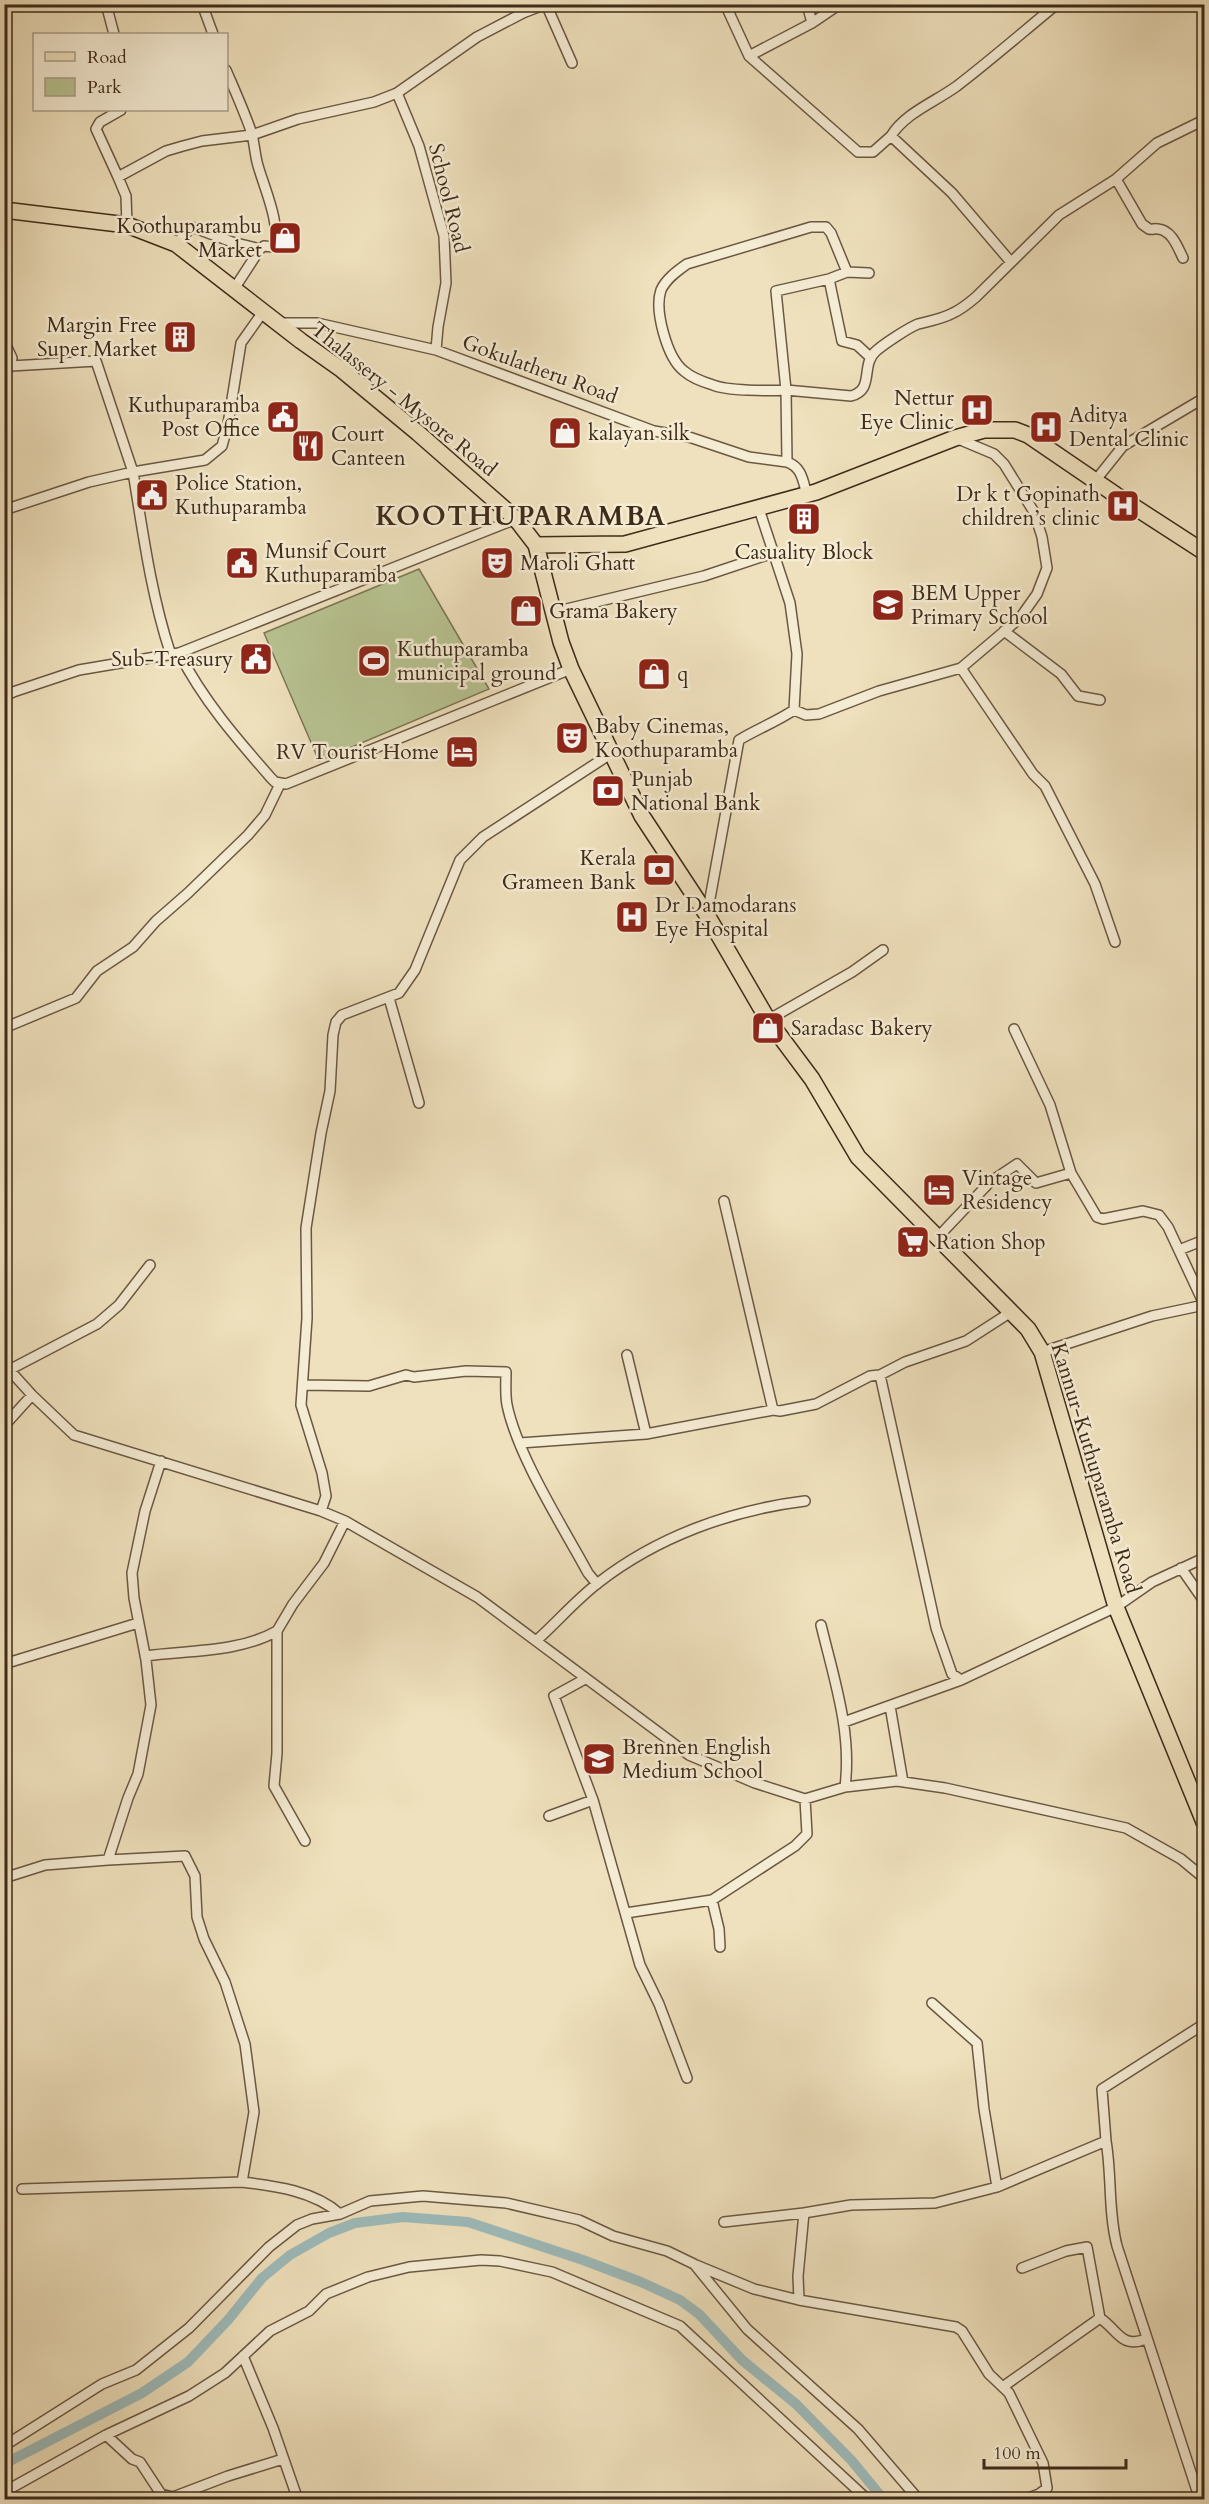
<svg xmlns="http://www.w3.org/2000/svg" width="1209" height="2504" font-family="Cardo,serif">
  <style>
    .green { fill: #b8c392; stroke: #7c7756; stroke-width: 1.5 }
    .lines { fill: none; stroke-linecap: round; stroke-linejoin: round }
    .canal { stroke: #9dbbbb; stroke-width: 10 }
    .minor-casing { stroke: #6b5843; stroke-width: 12 }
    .primary-casing { stroke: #3f2b1a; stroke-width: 18 }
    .minor { stroke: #f5ecd4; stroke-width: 9 }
    .primary { stroke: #efe1bd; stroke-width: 15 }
    .labels { text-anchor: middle; stroke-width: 5; stroke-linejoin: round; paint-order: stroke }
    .street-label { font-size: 21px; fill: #3f2b1a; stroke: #f5ecd4 }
    .poi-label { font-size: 21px; fill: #3f2b1a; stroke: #f5ecd4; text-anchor: start }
    .district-label { font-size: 27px; font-weight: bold; letter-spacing: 1.5px; fill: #3f2b1a; stroke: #f5ecd4 }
  </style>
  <rect width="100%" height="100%" fill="#efe1bd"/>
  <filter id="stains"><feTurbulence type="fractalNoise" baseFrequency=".00333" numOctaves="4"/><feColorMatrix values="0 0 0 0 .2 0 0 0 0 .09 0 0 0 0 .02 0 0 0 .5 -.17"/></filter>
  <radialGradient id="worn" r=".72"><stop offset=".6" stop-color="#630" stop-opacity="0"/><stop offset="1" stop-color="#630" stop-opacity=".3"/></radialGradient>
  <path class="green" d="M419,569L489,689L319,761L264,633Z"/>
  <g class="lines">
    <path class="canal" d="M4,2464L142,2393L188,2362L228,2320L262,2278L290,2255L329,2233L355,2223L403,2217L468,2222L583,2260L641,2282L680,2300L699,2314L742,2360L796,2404L852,2461L884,2500"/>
    <defs>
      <path id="minor" d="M106,4L114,34
        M202,4L213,34
        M546,4L572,63
        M725,4L749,56L858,152H873L891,136L952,193L1010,261
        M807,4L812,23
        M749,56L812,23L840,4
        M226,70C235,91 245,113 252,134C254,143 255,153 257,162C262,183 283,227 273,247L264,246L260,249L234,289
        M397,93L419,146L444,236L446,283L438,327L436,350
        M891,136C905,113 935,102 957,86C991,60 1024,31 1057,4
        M118,177L96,129L100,122L121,110
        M1116,179L1142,224L1149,229C1152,230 1155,228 1158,229C1172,230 1178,248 1183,258
        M127,225L126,196L118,177L166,151L183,146L202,141L252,135L298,119L374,102L397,93L477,37L523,13L546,4
        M176,244L192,227L232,242L260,249
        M847,272L829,279L842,341L857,345L870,357
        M829,279L776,291L786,390C769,391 727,391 713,385C703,382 692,378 684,371C667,358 654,310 661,290C666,279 677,271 687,264L811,227H826L831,233L847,272L869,273
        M280,323H317L436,350L654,431L689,437L749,457L787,462
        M4,341L12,358L11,366L4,372
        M1095,481L1123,446L1204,398
        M807,495C803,481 802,467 787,462L786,390L851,396C875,390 860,365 876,351C884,344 908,328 918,324C930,321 942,319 953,313C962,309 969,303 976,297L1059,215L1116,179L1157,143L1204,120
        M4,510L89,482L133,472L96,361L11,366
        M554,612L704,576L773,553
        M1004,631L1061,674L1078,696L1100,700
        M170,652C151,594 143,533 133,472L205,460L222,446L228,424L241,343L263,312
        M179,653L516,519
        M961,668L1033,774L1045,786L1095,884L1115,942
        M4,697L13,692L79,670L179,653C203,700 236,738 271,778L275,782L286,784L571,669
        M794,710L806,715L819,714L879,691L961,668L1020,618L1037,594L1047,568L1042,537L1034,512L1004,464L994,454L956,438
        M707,915L739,740C757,729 776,722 794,710L797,654L790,603L759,509
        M389,998L419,1103
        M768,1020L852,972L883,950
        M4,1028L76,998L97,971L133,947L156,921L188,893L248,835L265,815L280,784
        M1014,1029L1050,1105L1071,1173
        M724,1201L773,1410
        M938,1237L990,1182L1017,1164L1036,1183L1071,1173L1097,1217L1103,1219L1143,1211L1159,1215L1168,1227L1204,1304
        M1179,1250L1204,1240
        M1042,1352L1152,1316L1204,1305
        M627,1355L646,1434
        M4,1364L32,1395L74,1435L321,1511L345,1521L477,1597L689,1755L755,1783L805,1799L845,1787L897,1781L945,1788L1126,1828L1181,1859L1204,1878
        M9,1370L97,1324L119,1305L150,1265
        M880,1375L936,1628L952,1674L961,1680L1116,1607L1152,1582L1204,1558
        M303,1385L369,1386L406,1375L414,1377L466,1371L506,1372C506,1382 505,1394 507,1405C518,1457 562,1525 588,1573L597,1584
        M4,1426L32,1395
        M520,1443L646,1434L773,1410L780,1411L816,1404L870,1376L880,1375L905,1362L966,1341L1011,1312
        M321,1511L326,1496L322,1473L301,1405L307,1318L306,1228L321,1133L330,1091L333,1035L336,1022L342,1015L399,993L415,970L460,860L483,837L612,753
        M1181,1568L1204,1601
        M821,1625C834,1679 852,1732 845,1787
        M537,1640C557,1622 576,1600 598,1583C657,1537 731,1510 805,1501
        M145,1656C188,1650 238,1653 277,1631
        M4,1664L138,1623
        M585,1679L554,1696L593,1800L640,1965L659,2004L687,2078
        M890,1706L903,1782
        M844,1722L961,1680
        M549,1816L593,1800
        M305,1841L274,1786L277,1753V1631L293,1604L324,1563L345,1521
        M108,1860L185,1856L195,1876L197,1917L204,1939L225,1982L245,2044L254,2112L242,2182
        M4,1878L45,1865L108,1860L128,1798L138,1774L151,1705L146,1660L134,1598L132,1573L145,1511L161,1461
        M712,1900L719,1929L720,1947
        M626,1913L712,1900L795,1846L807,1834L805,1799
        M932,2003L977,2043L984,2109L997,2187
        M1106,2141C1112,2176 1108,2211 1117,2246L1200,2500
        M22,2189L242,2182C276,2186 314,2191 340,2214
        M724,2222L804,2213
        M696,2265L754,2289L799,2300L798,2276L804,2213L851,2205L935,2203L997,2187L1106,2141L1102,2089L1204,2024
        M1022,2268L1066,2251L1087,2247L1100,2318
        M799,2300L956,2327L962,2331L989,2374L1009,2393L1043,2463L1047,2488L1039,2494L1023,2500
        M243,2356L273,2428L298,2500
        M1004,2386L1100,2318C1118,2330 1121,2349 1146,2339
        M106,2435L132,2459L140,2462L161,2494L173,2497L228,2476L283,2459
        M4,2446L102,2384L136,2370L189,2328L269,2247L297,2225L312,2219L340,2214L370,2201L423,2196L506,2203L579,2220L613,2236L667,2251L694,2264L747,2329L858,2429L919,2500
        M4,2492L106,2435L189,2396L225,2373L270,2331L309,2311L326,2294L368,2277L409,2267L481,2260L500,2261L552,2272L680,2326L868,2500"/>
      <path id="primary" d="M4,210L127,225L176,244L301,341L342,370L418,433L516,519L536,545L625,544L816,492L955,438L984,430H1015L1028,435L1116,495L1204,552
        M536,545L561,642L571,669L642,816L707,915L768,1020L812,1079L858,1157L1028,1329L1042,1352L1116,1607L1204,1822"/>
    </defs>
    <use href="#minor" class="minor-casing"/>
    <use href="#primary" class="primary-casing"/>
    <use href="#minor" class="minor"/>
    <use href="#primary" class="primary"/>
  </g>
  <defs>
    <symbol id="shop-square" viewBox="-11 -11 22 22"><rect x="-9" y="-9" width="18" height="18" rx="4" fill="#8f2418" stroke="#f5ecd4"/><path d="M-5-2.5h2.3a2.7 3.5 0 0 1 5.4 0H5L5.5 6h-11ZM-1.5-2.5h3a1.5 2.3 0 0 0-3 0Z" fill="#fff"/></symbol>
    <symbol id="building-square" viewBox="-11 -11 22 22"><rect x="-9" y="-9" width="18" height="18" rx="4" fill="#8f2418" stroke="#f5ecd4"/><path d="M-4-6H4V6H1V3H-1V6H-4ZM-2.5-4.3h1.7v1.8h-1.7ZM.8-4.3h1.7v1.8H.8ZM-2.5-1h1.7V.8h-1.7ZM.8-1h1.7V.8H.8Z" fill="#fff"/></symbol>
    <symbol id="hospital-square" viewBox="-11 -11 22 22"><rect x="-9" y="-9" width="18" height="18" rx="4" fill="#8f2418" stroke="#f5ecd4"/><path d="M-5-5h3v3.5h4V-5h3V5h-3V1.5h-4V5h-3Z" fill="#fff"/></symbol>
    <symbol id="civic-square" viewBox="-11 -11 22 22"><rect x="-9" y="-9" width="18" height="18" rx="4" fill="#8f2418" stroke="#f5ecd4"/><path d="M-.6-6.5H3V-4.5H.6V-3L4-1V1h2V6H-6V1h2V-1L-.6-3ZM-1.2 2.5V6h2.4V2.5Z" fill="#fff"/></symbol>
    <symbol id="restaurant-square" viewBox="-11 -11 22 22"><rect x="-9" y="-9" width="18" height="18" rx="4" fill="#8f2418" stroke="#f5ecd4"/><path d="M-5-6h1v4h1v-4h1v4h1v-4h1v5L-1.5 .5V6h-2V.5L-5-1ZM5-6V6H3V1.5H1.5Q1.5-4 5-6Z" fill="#fff"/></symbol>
    <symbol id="theatre-square" viewBox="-11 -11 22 22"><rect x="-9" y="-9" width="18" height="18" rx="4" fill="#8f2418" stroke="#f5ecd4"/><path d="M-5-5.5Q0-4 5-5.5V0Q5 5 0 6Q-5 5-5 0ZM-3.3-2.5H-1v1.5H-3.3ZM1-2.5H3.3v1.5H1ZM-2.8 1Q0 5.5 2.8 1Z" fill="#fff"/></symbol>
    <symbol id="school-square" viewBox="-11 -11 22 22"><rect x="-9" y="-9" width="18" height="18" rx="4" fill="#8f2418" stroke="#f5ecd4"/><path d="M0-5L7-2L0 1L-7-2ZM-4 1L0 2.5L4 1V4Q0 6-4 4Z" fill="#fff"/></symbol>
    <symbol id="stadium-square" viewBox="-11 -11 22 22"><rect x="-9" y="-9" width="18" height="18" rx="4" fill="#8f2418" stroke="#f5ecd4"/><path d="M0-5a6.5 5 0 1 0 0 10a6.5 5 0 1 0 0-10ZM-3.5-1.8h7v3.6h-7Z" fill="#fff"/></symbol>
    <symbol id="hotel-square" viewBox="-11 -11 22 22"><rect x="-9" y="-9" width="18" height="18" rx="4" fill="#8f2418" stroke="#f5ecd4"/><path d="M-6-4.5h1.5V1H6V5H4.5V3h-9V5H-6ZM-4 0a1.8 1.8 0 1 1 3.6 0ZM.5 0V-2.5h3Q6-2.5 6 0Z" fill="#fff"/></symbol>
    <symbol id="bank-square" viewBox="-11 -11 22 22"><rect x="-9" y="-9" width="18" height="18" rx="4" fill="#8f2418" stroke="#f5ecd4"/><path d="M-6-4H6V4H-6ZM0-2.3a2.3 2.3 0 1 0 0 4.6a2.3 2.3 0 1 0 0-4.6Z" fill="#fff"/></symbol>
    <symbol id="supermarket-square" viewBox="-11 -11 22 22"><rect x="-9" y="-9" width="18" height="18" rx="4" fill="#8f2418" stroke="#f5ecd4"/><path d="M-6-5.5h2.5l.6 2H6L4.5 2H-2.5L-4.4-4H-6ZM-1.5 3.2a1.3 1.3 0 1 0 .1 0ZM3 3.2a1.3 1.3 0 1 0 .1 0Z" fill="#fff"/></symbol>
  </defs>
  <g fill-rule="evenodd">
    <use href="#shop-square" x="266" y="219" width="38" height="38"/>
    <use href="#building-square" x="161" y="318" width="38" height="38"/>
    <use href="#hospital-square" x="958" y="391" width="38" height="38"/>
    <use href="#civic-square" x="264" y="398" width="38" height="38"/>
    <use href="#hospital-square" x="1027" y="408" width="38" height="38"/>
    <use href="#shop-square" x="546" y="414" width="38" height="38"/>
    <use href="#restaurant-square" x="289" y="427" width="38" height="38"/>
    <use href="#civic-square" x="133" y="476" width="38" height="38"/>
    <use href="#hospital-square" x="1104" y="487" width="38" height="38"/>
    <use href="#building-square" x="785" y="500" width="38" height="38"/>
    <use href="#civic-square" x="223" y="544" width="38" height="38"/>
    <use href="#theatre-square" x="478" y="544" width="38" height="38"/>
    <use href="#school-square" x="869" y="586" width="38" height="38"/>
    <use href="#shop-square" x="507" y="592" width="38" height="38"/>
    <use href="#civic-square" x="237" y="640" width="38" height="38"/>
    <use href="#stadium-square" x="355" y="642" width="38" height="38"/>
    <use href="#shop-square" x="635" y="655" width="38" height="38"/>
    <use href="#theatre-square" x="553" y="719" width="38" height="38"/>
    <use href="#hotel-square" x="443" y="733" width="38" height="38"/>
    <use href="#bank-square" x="589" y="772" width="38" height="38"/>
    <use href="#bank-square" x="640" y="851" width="38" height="38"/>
    <use href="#hospital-square" x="613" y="898" width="38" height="38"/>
    <use href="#shop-square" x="749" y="1009" width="38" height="38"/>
    <use href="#hotel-square" x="920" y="1171" width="38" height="38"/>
    <use href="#supermarket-square" x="894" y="1223" width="38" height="38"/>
    <use href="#school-square" x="580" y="1740" width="38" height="38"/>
  </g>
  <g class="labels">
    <g class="street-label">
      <text transform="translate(449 198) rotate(76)" y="7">School Road</text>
      <text transform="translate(540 369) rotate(20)" y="7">Gokulatheru Road</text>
      <text transform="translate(404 399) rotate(39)" y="7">Thalassery - Mysore Road</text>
      <text transform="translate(1096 1468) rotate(73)" y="7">Kannur-Kuthuparamba Road</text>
    </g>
    <g class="poi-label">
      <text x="262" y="233" text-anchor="end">Koothuparambu<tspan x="262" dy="24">Market</tspan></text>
      <text x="157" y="332" text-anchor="end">Margin Free<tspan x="157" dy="24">Super Market</tspan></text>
      <text x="954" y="405" text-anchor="end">Nettur<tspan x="954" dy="24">Eye Clinic</tspan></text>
      <text x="260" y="412" text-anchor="end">Kuthuparamba<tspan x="260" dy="24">Post Office</tspan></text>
      <text x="1069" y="422">Aditya<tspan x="1069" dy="24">Dental Clinic</tspan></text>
      <text x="588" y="440">kalayan silk</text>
      <text x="331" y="441">Court<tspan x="331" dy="24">Canteen</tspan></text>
      <text x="175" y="490">Police Station,<tspan x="175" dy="24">Kuthuparamba</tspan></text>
      <text x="1100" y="501" text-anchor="end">Dr k t Gopinath<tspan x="1100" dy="24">children’s clinic</tspan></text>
      <text x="265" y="558">Munsif Court<tspan x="265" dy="24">Kuthuparamba</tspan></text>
      <text x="804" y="559" text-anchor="middle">Casuality Block</text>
      <text x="520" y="570">Maroli Ghatt</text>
      <text x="911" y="600">BEM Upper<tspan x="911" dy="24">Primary School</tspan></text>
      <text x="549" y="618">Grama Bakery</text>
      <text x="397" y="656">Kuthuparamba<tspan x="397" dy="24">municipal ground</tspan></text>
      <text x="233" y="666" text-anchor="end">Sub-Treasury</text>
      <text x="677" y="681">q</text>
      <text x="595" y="733">Baby Cinemas,<tspan x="595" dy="24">Koothuparamba</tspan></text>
      <text x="439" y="759" text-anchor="end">RV Tourist Home</text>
      <text x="631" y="786">Punjab<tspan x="631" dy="24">National Bank</tspan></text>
      <text x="636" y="865" text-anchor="end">Kerala<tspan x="636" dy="24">Grameen Bank</tspan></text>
      <text x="655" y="912">Dr Damodarans<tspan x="655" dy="24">Eye Hospital</tspan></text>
      <text x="791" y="1035">Saradasc Bakery</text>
      <text x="962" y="1185">Vintage<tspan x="962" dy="24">Residency</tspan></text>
      <text x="936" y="1249">Ration Shop</text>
      <text x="622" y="1754">Brennen English<tspan x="622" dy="24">Medium School</tspan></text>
    </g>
    <g class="district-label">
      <text x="521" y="525">KOOTHUPARAMBA</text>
    </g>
  </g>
  <rect width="1209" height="2504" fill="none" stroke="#efe1bd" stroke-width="24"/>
  <rect x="6" y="6" width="1197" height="2492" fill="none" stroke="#3f2b1a" stroke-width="3"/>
  <rect x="12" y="12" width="1185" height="2480" fill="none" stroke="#3f2b1a" stroke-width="1.5"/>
  <rect x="33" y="33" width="195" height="78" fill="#f5ecd4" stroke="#ac9f8a" stroke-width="1.5"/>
  <rect x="45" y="52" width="30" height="9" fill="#efe1bd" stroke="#ac9f8a" stroke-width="1.5"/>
  <text x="87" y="63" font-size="18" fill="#3f2b1a">Road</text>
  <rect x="45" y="78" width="30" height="18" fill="#b8c392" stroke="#ac9f8a" stroke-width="1.5"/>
  <text x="87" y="93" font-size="18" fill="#3f2b1a">Park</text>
  <path d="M984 2459v9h142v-9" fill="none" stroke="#3f2b1a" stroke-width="3"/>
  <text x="993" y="2459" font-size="18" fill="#3f2b1a" stroke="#f5ecd4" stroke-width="4.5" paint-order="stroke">100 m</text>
  <rect width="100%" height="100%" filter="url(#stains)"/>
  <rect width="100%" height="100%" fill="url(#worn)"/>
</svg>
